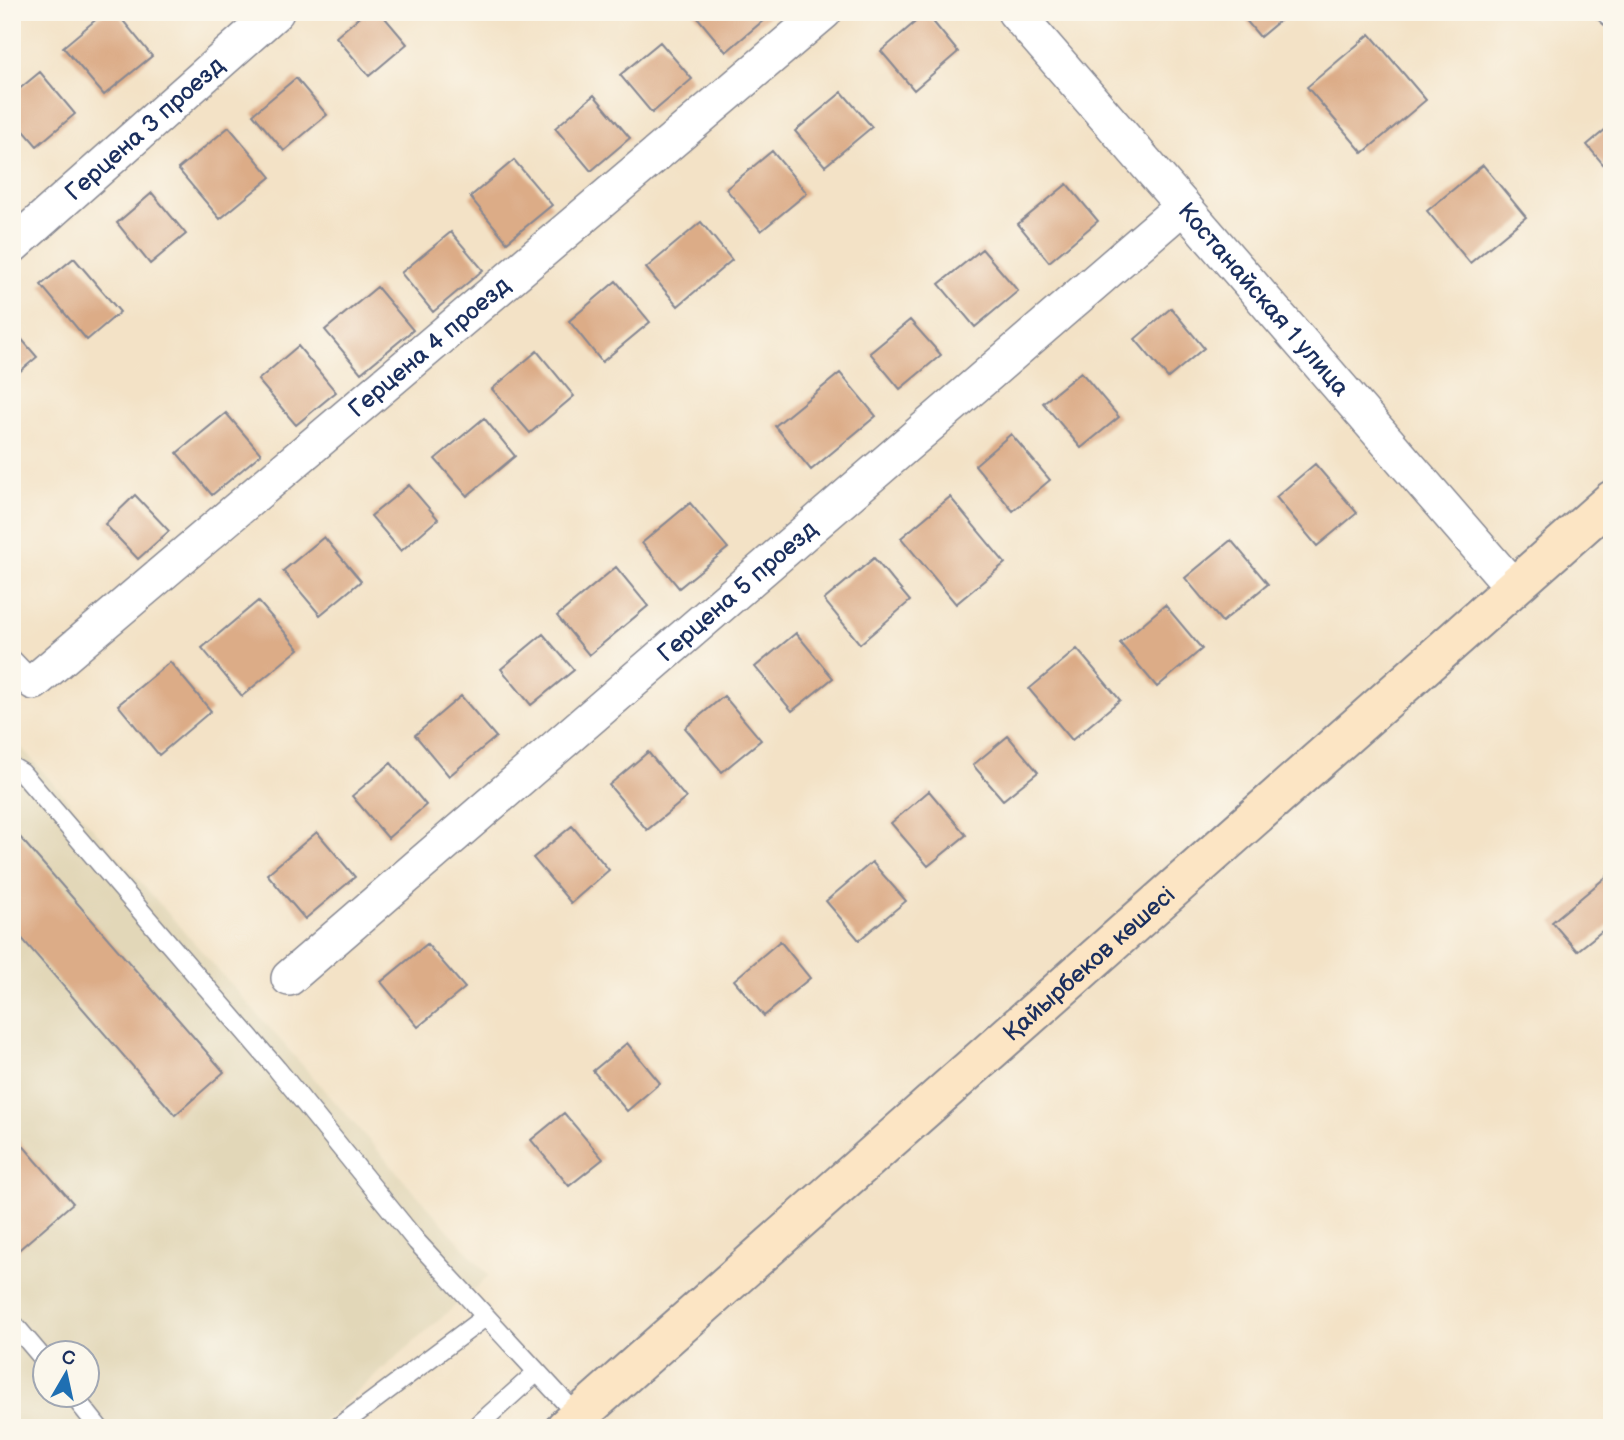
<svg xmlns="http://www.w3.org/2000/svg" width="1624" height="1440" font-family="'Balsamiq Sans',sans-serif">
  <style>
    .built { fill: #e2d7b8; fill-rule: evenodd }
    .building { fill: #dcac87 }
    .lines { fill: none; stroke-linecap: round; stroke-linejoin: round }
    .lane-casing { stroke: #878892; stroke-width: 21 }
    .street-casing { stroke: #878892; stroke-width: 38 }
    .secondary-casing { stroke: #878892; stroke-width: 42 }
    .lane { stroke: #fff; stroke-width: 18 }
    .street { stroke: #fff; stroke-width: 35 }
    .secondary { stroke: #fce5c4; stroke-width: 38 }
    .labels { text-anchor: middle; stroke-width: 7; stroke-linejoin: round; paint-order: stroke }
    .street-label { font-size: 24px; fill: #1b2f5e; stroke: #fbf7ec }
  </style>
  <rect width="100%" height="100%" fill="#fbf7ec"/>
  <filter id="ink" filterUnits="userSpaceOnUse"><feTurbulence type="fractalNoise" baseFrequency=".0143" numOctaves="2"/><feDisplacementMap in="SourceGraphic" scale="14" xChannelSelector="R" yChannelSelector="G"/><feConvolveMatrix kernelMatrix="1 2 1 2 8 2 1 2 1" color-interpolation-filters="sRGB"/></filter>
  <filter id="wash" filterUnits="userSpaceOnUse"><feTurbulence type="fractalNoise" baseFrequency=".00686" numOctaves="4" result="noise"/><feDisplacementMap in="SourceGraphic" scale="28" xChannelSelector="R" yChannelSelector="G"/><feGaussianBlur stdDeviation="1.57" result="paint"/><feColorMatrix in="noise" values="0 0 0 0 0 0 0 0 0 0 0 0 0 0 0 0 0 1.4 0 .05"/><feComposite in="paint" operator="in"/></filter>
  <g filter="url(#wash)">
    <rect width="100%" height="100%" fill="#f3e2c6"/>
    <path class="built" d="M12,737L489,1276L316,1428H12ZM46,1352H88V1394H46Z"/>
    <g id="blocks">
      <path class="building" d="M105,12H116L152,56L104,95L63,47Z
        M365,12H380L407,44L369,76L336,37Z
        M693,12H770L771,14L726,52Z
        M1239,12H1290L1260,37Z
        M926,13L958,52L914,90L881,51Z
        M1370,34L1426,100L1363,153L1307,87Z
        M660,42L692,79L652,113L620,75Z
        M40,72L75,114L37,146L12,117V95Z
        M296,78L327,115L284,151L253,114Z
        M842,92L872,127L825,166L795,131Z
        M594,95L630,138L591,171L555,128Z
        M1612,124V175L1587,145Z
        M229,127L271,177L220,219L178,169Z
        M772,151L807,193L761,231L726,189Z
        M514,160L552,205L507,242L470,197Z
        M1483,165L1526,217L1470,263L1427,211Z
        M1067,184L1098,221L1049,262L1018,224Z
        M152,193L186,234L150,264L117,223Z
        M701,222L732,260L678,306L646,268Z
        M451,232L483,270L433,312L401,273Z
        M982,249L1018,291L975,327L939,284Z
        M74,258L120,312L87,340L41,285Z
        M616,281L650,322L602,362L569,321Z
        M377,287L413,330L361,373L325,330Z
        M1171,308L1204,348L1168,378L1135,339Z
        M910,320L941,355L900,389L870,353Z
        M12,328L37,357L12,378Z
        M298,346L336,392L296,425L258,380Z
        M537,351L574,396L530,433L492,389Z
        M1081,372L1119,417L1081,448L1043,403Z
        M840,373L876,416L811,470L775,426Z
        M226,413L261,454L212,495L177,453Z
        M484,418L515,456L467,496L435,459Z
        M1011,434L1050,480L1013,511L975,465Z
        M1315,464L1357,513L1317,546L1276,497Z
        M409,485L438,519L401,551L371,516Z
        M135,495L169,531L138,559L105,524Z
        M950,497L1005,563L956,604L901,538Z
        M690,503L728,548L679,588L642,543Z
        M324,537L361,581L320,615L283,571Z
        M1231,540L1268,584L1222,622L1185,578Z
        M874,558L910,601L860,644L824,600Z
        M616,567L648,606L589,655L557,616Z
        M258,601L299,649L242,696L202,648Z
        M1165,605L1202,649L1157,687L1120,643Z
        M796,633L833,678L792,711L755,667Z
        M543,634L574,670L531,705L501,669Z
        M1077,649L1120,700L1072,740L1029,689Z
        M170,662L211,711L159,755L118,705Z
        M461,696L496,737L449,776L415,735Z
        M724,696L761,740L722,772L685,728Z
        M1008,736L1038,772L1003,800L973,765Z
        M648,752L686,798L647,830L609,785Z
        M391,763L426,805L388,838L352,796Z
        M929,791L966,835L928,866L891,823Z
        M572,826L609,870L571,903L533,858Z
        M12,828L224,1072L175,1115L12,927Z
        M317,832L355,877L305,919L267,874Z
        M872,862L906,901L859,940L826,901Z
        M1612,872V923L1577,951L1552,922Z
        M780,941L810,978L764,1016L734,980Z
        M427,944L465,988L418,1027L381,982Z
        M627,1043L660,1083L627,1111L593,1071Z
        M564,1113L603,1159L569,1186L531,1140Z
        M12,1133L73,1203L14,1254L12,1253Z"/>
    </g>
  </g>
  <g filter="url(#ink)">
    <use href="#blocks" fill-opacity="0" stroke="#878892" stroke-width="2"/>
    <g class="lines">
      <defs>
        <path id="lane" d="M1604,12L1612,19
          M12,659L34,682
          M12,767L22,773L277,1069L417,1242L578,1416
          M12,1322L46,1362
          M72,1394L99,1428
          M337,1428L485,1317
          M475,1428L536,1373"/>
        <g id="street">
          <path id="s1" d="M1015,12L1513,587"/>
          <path id="s2" d="M12,246L276,12"/>
          <path id="s3" d="M34,682L824,12"/>
          <path id="s4" d="M289,978L1183,206"/>
        </g>
        <g id="secondary">
          <path id="s5" d="M565,1428L1612,500"/>
        </g>
      </defs>
      <use href="#lane" class="lane-casing"/>
      <use href="#street" class="street-casing"/>
      <use href="#secondary" class="secondary-casing"/>
      <use href="#lane" class="lane"/>
      <use href="#street" class="street"/>
      <use href="#secondary" class="secondary"/>
    </g>
  </g>
  <g class="labels">
    <g class="street-label">
      <text dy="8" stroke="none"><textPath href="#s2" startOffset="177">Герцена 3 проезд</textPath></text>
      <text dy="8" stroke="none"><textPath href="#s1" startOffset="380">Костанайская 1 улица</textPath></text>
      <text dy="8" stroke="none"><textPath href="#s3" startOffset="518">Герцена 4 проезд</textPath></text>
      <text dy="8" stroke="none"><textPath href="#s4" startOffset="592">Герцена 5 проезд</textPath></text>
      <text dy="8" stroke="none"><textPath href="#s5" startOffset="700">Қайырбеков көшесі</textPath></text>
    </g>
  </g>
  <rect width="1624" height="1440" fill="none" stroke="#fbf7ec" stroke-width="42"/>
  <g transform="translate(66 1374) rotate(9)"><circle r="33" fill="#fbf7ec" stroke="#a1a7b3" stroke-width="2"/>
  <path d="M0-5L12 26L0 18L-12 26Z" fill="#1f6fb2"/>
  <text y="-10" font-size="19" font-weight="bold" text-anchor="middle" fill="#1b2f5e">С</text>
  </g>
</svg>
